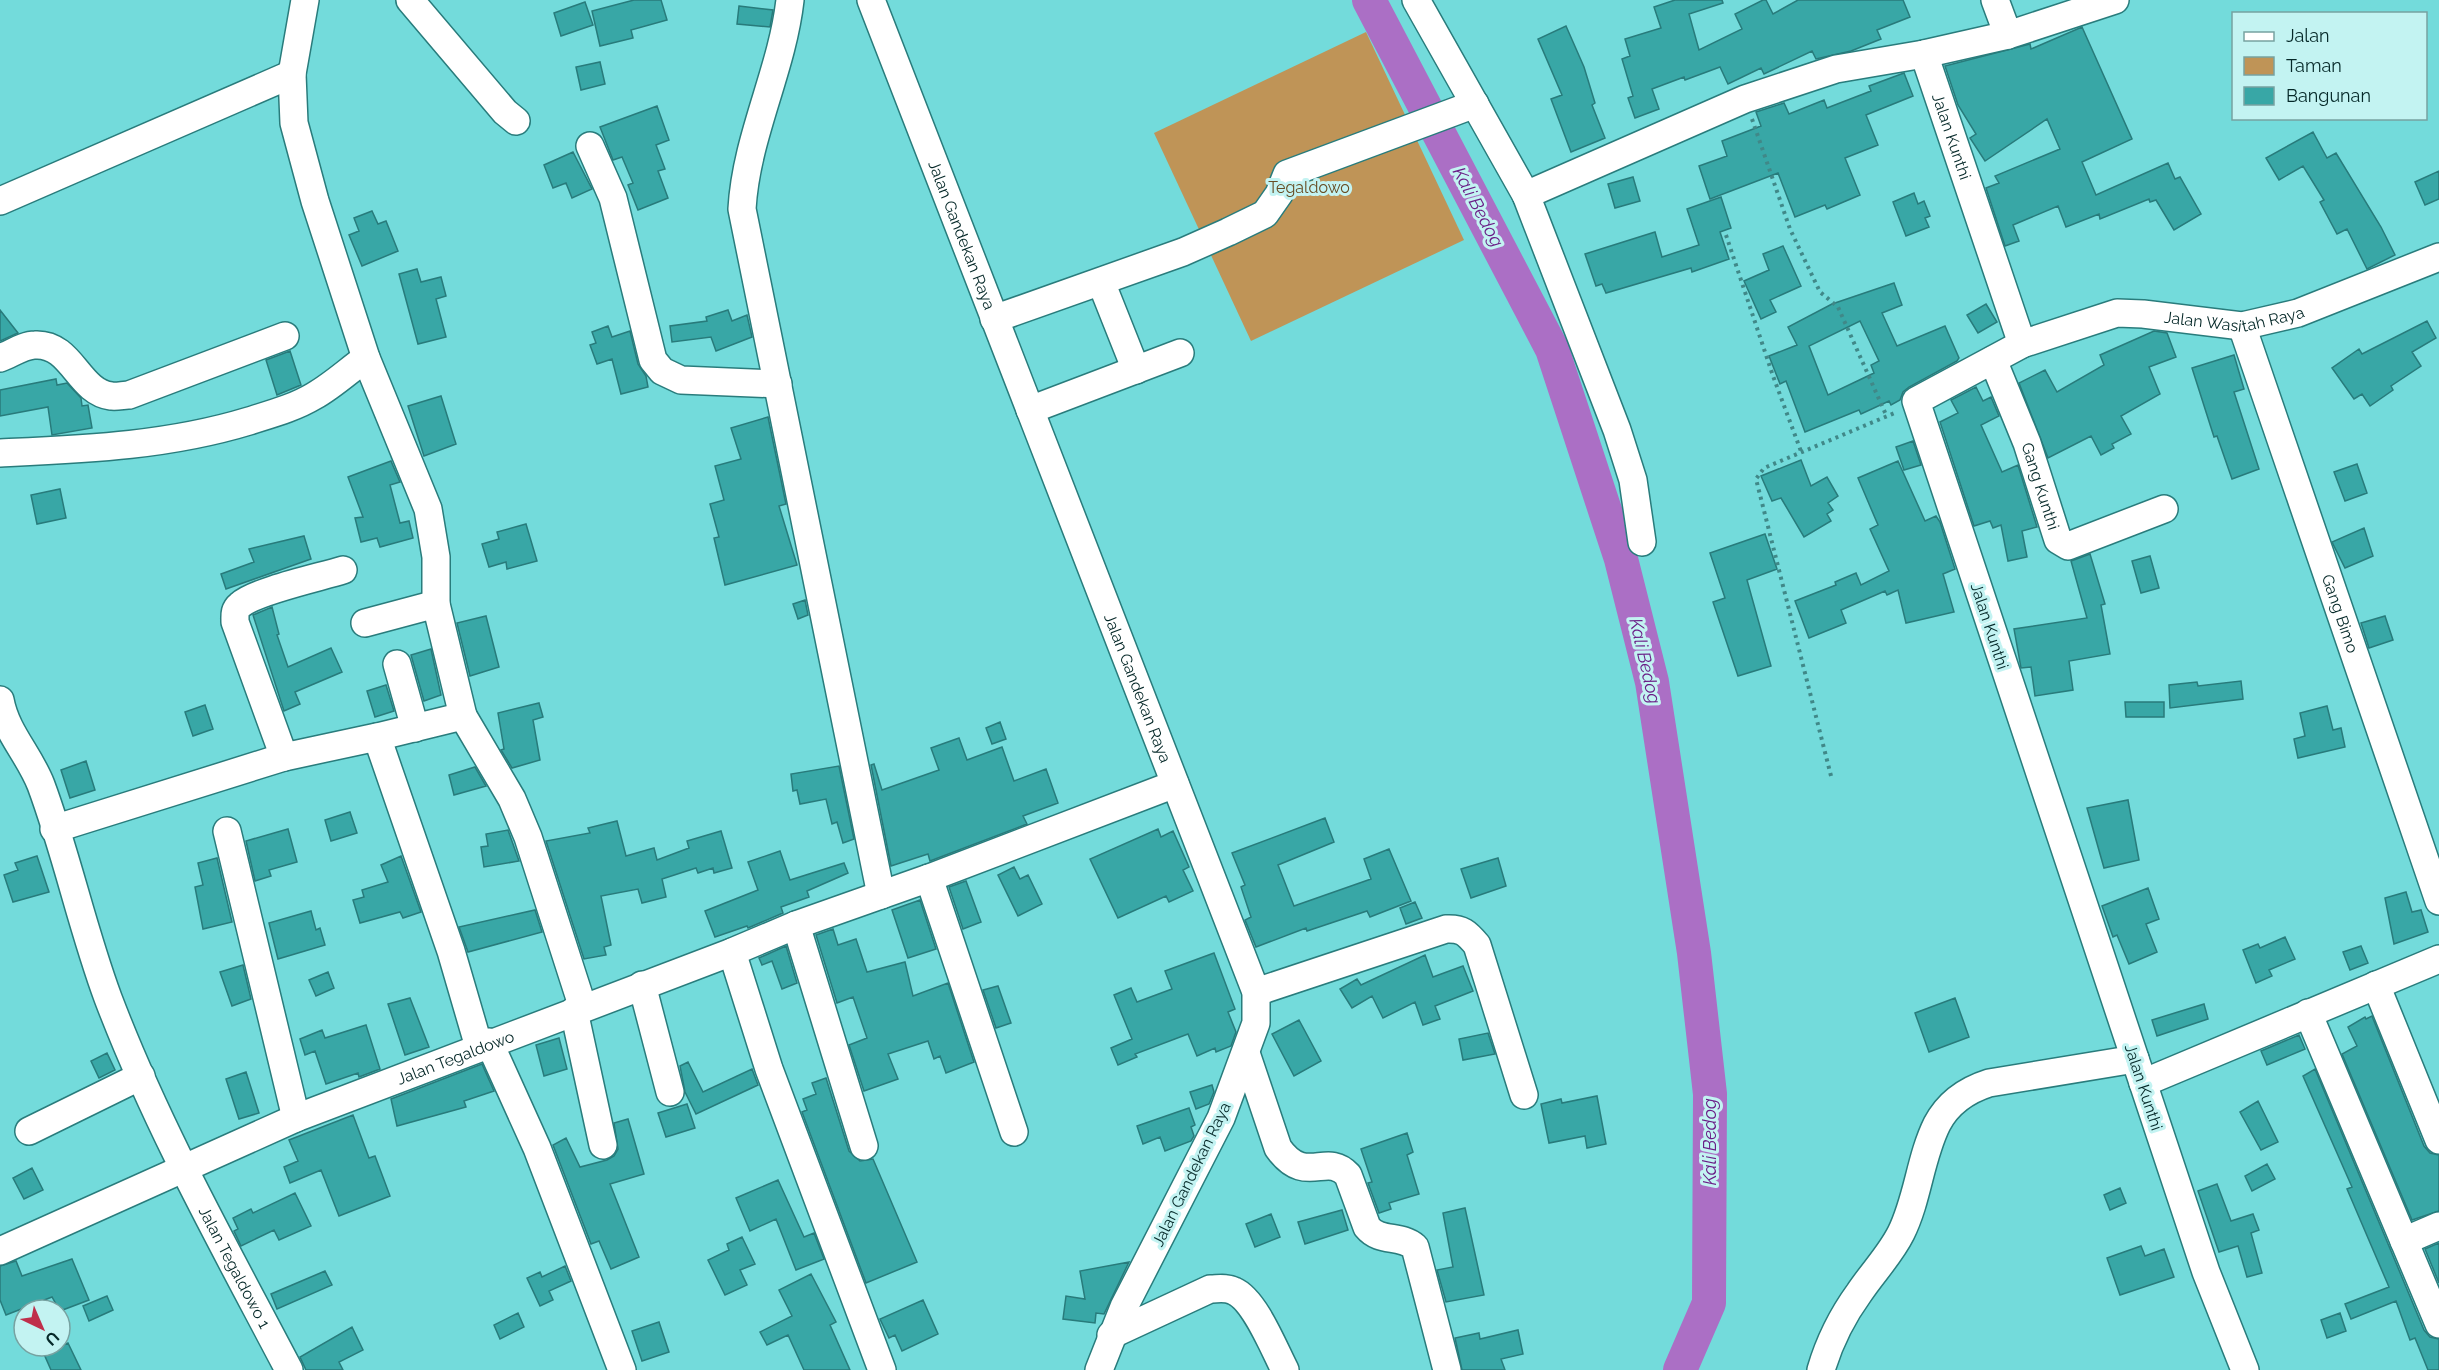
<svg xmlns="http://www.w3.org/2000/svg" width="2439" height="1370" font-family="Raleway,sans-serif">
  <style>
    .green { fill: #bf9457 }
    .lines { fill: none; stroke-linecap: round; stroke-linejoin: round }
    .river { stroke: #ab6fc5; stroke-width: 34 }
    .building { fill: #38a7a6; stroke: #287b7b; stroke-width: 1.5; fill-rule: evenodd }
    .minor-casing { stroke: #297c7c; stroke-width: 30 }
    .path { stroke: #408888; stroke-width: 4; stroke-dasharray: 3 4.5; stroke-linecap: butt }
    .minor { stroke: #fff; stroke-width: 27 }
    .labels { text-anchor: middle; stroke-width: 6; stroke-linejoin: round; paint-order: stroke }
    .street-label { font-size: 16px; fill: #052828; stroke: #c3f3f2 }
    .park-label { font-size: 16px; fill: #674c23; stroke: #c3f3f2 }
    .water-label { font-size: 18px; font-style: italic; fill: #6a1d86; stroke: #c3f3f2 }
  </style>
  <rect width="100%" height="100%" fill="#73dbdb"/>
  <path class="green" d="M1366,32L1464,240L1251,341L1154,133Z"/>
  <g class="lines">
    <path class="river" d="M1369,0L1552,349L1621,559L1652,682L1694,953L1710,1094L1709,1303L1680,1370"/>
  </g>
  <path class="building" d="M634,0H661L667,20L631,30L633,38L600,46L592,11Z
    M1675,0H1722L1723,3L1689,14L1699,50L1742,29L1735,14L1763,0H1766L1773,14L1798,0H1903L1910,17L1877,30L1881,39L1851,51L1816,59L1812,51L1764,74L1761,68L1728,84L1720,67L1685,80L1684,77L1652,89L1659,109L1635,118L1628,98L1633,96L1622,59L1630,56L1625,39L1661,28L1654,7Z
    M585,2L593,25L561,36L554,13Z
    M739,6L773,10L770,27L737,24Z
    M1566,26L1584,67L1595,103L1592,105L1605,138L1571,152L1551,99L1562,95L1538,39Z
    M2082,27L2132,139L2082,162L2096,195L2168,163L2175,179L2180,177L2201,214L2174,230L2156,200L2150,202L2149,199L2100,219L2099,214L2066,227L2058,206L2013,225L2019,241L2005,246L1986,188L1999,183L1995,176L2060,149L2047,119L1985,161L1970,138L1976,134L1958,105L1945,66L2030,44L2031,49Z
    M600,62L605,84L581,90L576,67Z
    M1904,73L1913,96L1866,115L1878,145L1845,158L1860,195L1827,209L1825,205L1795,217L1778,173L1710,199L1699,166L1727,156L1722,141L1761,126L1756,112L1784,103L1789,114L1824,100L1827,108L1871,91L1869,86Z
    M657,106L669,140L656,145L665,169L658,171L668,198L638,210L628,185L633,183L622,157L613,160L600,127Z
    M2313,132L2327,158L2336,153L2381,227L2395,255L2367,269L2347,229L2337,234L2320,202L2324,200L2303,166L2279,180L2266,158Z
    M573,152L592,189L572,198L566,183L553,188L544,165Z
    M2439,171V199L2425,205L2415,182Z
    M1633,177L1640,201L1615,208L1608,184Z
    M1914,193L1918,204L1924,201L1930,216L1925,218L1929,227L1906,236L1893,202Z
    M1721,197L1731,228L1720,232L1729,259L1692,272L1691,268L1606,293L1602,284L1596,286L1585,254L1655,232L1662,257L1699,245L1687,209Z
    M372,211L378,224L386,221L398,251L362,266L349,235L359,231L354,218Z
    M1783,246L1801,286L1770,300L1776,312L1761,319L1744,281L1769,270L1763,254Z
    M417,269L421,282L441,277L446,296L436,299L446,337L418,344L399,274Z
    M1894,283L1902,305L1882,313L1897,346L1945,326L1959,358L1957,361L1909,387L1903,392L1900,400L1891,405L1889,401L1861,414L1859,410L1805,432L1786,381L1780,384L1769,356L1797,345L1788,327L1832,304ZM1860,321L1879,361L1871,365L1874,373L1828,395L1809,346Z
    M1986,304L1997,322L1978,333L1967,315Z
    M0,310L18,333L0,341Z
    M728,310L732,321L747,315L752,337L716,351L711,337L672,342L670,326L707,321L706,317Z
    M2427,321L2436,338L2412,352L2421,366L2391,386L2393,390L2370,406L2362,394L2354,399L2332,368L2359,349L2362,354Z
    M608,326L612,337L630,331L638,364L646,376L648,387L621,394L612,359L597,364L590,345L596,343L592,332Z
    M2154,331L2167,333L2176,357L2149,367L2160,394L2121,416L2131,434L2112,444L2114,448L2101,455L2091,436L2048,458L2019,383L2045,370L2057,392L2104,365L2100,355Z
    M290,351L301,385L277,395L266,360Z
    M2234,355L2244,389L2234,392L2259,469L2232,479L2217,436L2214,437L2192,368Z
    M56,379L57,385L67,383L81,398L82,406L88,405L92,428L52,435L48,407L0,416V390Z
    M1976,387L1983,401L1991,397L1999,416L1981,425L2002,472L2018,465L2037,527L2022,531L2027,557L2008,561L2001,525L1993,528L1990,521L1974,526L1940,422L1958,413L1951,400Z
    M441,396L456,444L424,456L408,406Z
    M768,417L786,504L779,506L797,565L725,585L714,538L719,537L710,504L724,500L715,466L741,459L731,428Z
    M1913,441L1921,465L1904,470L1896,447Z
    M1801,460L1811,486L1827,477L1838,496L1828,503L1833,510L1827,514L1831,521L1804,537L1781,498L1772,501L1761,476Z
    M391,461L400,482L390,485L400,523L409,521L413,538L380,547L377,538L361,542L355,518L363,517L348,477Z
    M1898,461L1925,521L1936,516L1940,522L1955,569L1943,574L1954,612L1906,623L1898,590L1887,595L1885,591L1841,610L1846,623L1809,638L1795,601L1836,585L1835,582L1856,573L1861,585L1889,571L1870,529L1878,525L1858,478Z
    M2357,464L2367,493L2345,501L2334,472Z
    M60,489L66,518L37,524L31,495Z
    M526,524L537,561L507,569L506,562L489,567L482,544L499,539L497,532Z
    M2364,528L2373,556L2345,568L2332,542Z
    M1765,534L1777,569L1747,580L1771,666L1738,676L1713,602L1725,598L1710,553Z
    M304,536L311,559L226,589L221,574L254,562L249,549Z
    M2090,554L2105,604L2101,605L2110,654L2069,661L2073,690L2035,696L2031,667L2021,668L2014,629L2087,618L2071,561Z
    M2150,556L2159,588L2141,593L2132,561Z
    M805,600L808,615L798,619L793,604Z
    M272,607L279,634L277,635L288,667L331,648L342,672L295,692L300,704L284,711L253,615Z
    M486,616L499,667L470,676L457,623Z
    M2385,616L2393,640L2369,648L2361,623Z
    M431,649L441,695L424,701L411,655Z
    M2241,681L2243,699L2170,708L2169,685L2197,682L2198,686Z
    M386,685L394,711L375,717L367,691Z
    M2125,702H2164V717H2126Z
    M539,703L543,717L533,720L540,760L512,768L501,750L504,749L498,713Z
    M205,705L213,729L193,736L185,712Z
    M2327,706L2333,730L2341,728L2345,747L2298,758L2294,739L2305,736L2300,713Z
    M1000,722L1006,739L992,744L986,728Z
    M959,738L967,760L1002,747L1014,781L1046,769L1058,803L1023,816L1027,824L930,861L928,854L891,866L871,765L874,764L882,790L939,770L931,748Z
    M86,761L95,790L70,798L61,770Z
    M839,766L854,839L843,843L837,822L832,824L826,799L800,804L797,790L793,791L791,774Z
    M475,767L486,786L454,795L449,775Z
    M2128,800L2139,860L2104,868L2087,808Z
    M350,812L357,833L331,841L325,820Z
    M1325,818L1334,842L1278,865L1294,906L1371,879L1364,859L1389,849L1411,901L1370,917L1367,911L1307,931L1306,928L1256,947L1245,920L1251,917L1241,887L1245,885L1232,853Z
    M617,821L626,856L654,848L657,860L689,848L687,841L721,831L732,868L714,873L713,868L698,873L696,868L662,879L666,897L642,903L638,889L601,896L611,945L604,947L606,955L584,959L546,841L590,833L588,828Z
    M288,829L297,862L269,870L271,876L255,881L246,841Z
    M1158,829L1161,837L1173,831L1189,867L1183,870L1193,891L1169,902L1166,896L1118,918L1090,859Z
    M508,830L519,861L484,867L481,847L488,846L486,834Z
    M780,851L790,880L844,863L848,873L807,891L809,897L781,907L783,913L748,928L747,926L715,937L705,911L758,890L748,862Z
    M37,856L49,892L13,902L4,875L18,870L15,863Z
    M401,856L421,912L403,918L400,912L360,923L353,900L364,897L362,890L388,882L381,865Z
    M217,858L232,922L203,929L195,887L203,885L198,863Z
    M1498,858L1506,886L1471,898L1461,869Z
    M1014,867L1020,879L1028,875L1042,904L1018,916L998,875Z
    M966,881L981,922L963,929L949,887Z
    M2148,888L2159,919L2146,924L2157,952L2129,964L2117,935L2113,937L2102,906Z
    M2406,892L2412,912L2421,910L2428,932L2394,944L2385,898Z
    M920,900L936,949L908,958L892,910Z
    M1415,902L1422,918L1406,924L1400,908Z
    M535,910L542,932L468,952L459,927Z
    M311,911L316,930L320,928L325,945L278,959L269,923Z
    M833,929L838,945L856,939L867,972L905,962L913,996L948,983L974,1062L946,1073L940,1056L934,1059L928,1041L888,1054L898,1079L864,1091L849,1045L867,1038L853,997L837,1003L816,935Z
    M2285,937L2295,959L2269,970L2272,976L2256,983L2243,950L2258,944L2260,948Z
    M786,946L797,983L782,989L772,961L762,965L759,958Z
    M2361,946L2368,963L2350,970L2343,952Z
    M1214,953L1235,1009L1228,1012L1236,1032L1231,1046L1216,1052L1215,1048L1197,1056L1188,1034L1135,1054L1137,1057L1118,1065L1111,1048L1132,1039L1114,995L1131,988L1137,1002L1172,989L1165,971Z
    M1425,955L1433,977L1463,966L1473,991L1435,1006L1440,1019L1423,1025L1415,1002L1383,1018L1372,996L1352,1008L1340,989L1357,979L1361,985Z
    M243,965L251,999L232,1006L220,972Z
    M328,972L334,988L316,996L309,980Z
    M998,986L1011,1023L996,1028L983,990Z
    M410,998L429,1047L405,1055L388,1004Z
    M1955,998L1969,1037L1929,1052L1915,1013Z
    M2204,1004L2208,1019L2157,1036L2152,1020Z
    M2372,1016L2424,1146L2430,1153L2439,1155V1211L2412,1220L2342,1054L2357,1046L2348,1027L2365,1017L2366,1019Z
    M1299,1020L1321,1061L1294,1076L1272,1034Z
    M366,1025L380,1069L359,1077L358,1073L326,1084L315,1051L305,1055L300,1039L322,1030L325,1038Z
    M1488,1033L1495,1054L1463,1060L1459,1039Z
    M2299,1035L2305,1049L2267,1065L2261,1051Z
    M559,1038L567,1069L544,1076L536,1045Z
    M107,1053L115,1070L99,1078L91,1061Z
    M688,1062L703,1092L752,1069L758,1085L696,1114L685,1092L680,1066Z
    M482,1064L494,1091L464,1101L466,1107L397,1126L391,1099Z
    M2315,1069L2424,1330L2430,1337L2439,1339V1370H2428L2415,1338L2410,1340L2396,1301L2351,1319L2345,1304L2389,1287L2347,1189L2352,1187L2303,1076Z
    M246,1072L259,1113L239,1119L226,1079Z
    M826,1078L849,1151L860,1161L873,1159L917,1262L866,1283L802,1112L807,1110L803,1099L816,1094L812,1083Z
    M1212,1085L1214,1092L1209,1104L1196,1109L1190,1092Z
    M1597,1096L1606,1144L1587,1148L1585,1136L1549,1143L1541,1104L1561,1099L1562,1103Z
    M2258,1101L2278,1142L2261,1150L2240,1112Z
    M687,1104L695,1128L666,1137L658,1113Z
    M1189,1108L1195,1125L1191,1127L1194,1136L1191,1141L1165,1151L1160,1137L1143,1144L1137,1126Z
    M353,1115L369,1158L375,1156L390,1196L339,1216L321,1170L290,1183L284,1167L298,1161L289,1140Z
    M628,1119L644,1174L610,1184L639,1257L611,1269L599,1241L591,1244L553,1145L566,1138L580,1167L607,1160L614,1156L618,1149L614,1123Z
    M1407,1133L1413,1152L1407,1155L1419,1194L1389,1203L1391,1209L1379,1213L1368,1183L1372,1182L1361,1149Z
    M2267,1164L2275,1179L2252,1191L2245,1176Z
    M32,1168L43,1190L24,1199L13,1178Z
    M778,1180L804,1237L814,1233L824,1259L796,1270L776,1219L750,1231L736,1198Z
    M2217,1184L2231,1221L2253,1214L2259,1230L2251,1233L2262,1273L2247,1277L2238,1246L2219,1252L2198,1191Z
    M2120,1188L2126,1203L2110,1210L2104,1195Z
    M295,1193L311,1226L279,1240L274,1230L241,1246L234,1231L238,1229L233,1218L251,1209L253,1213Z
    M1465,1208L1484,1295L1446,1302L1437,1270L1453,1267L1443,1213Z
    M1342,1210L1348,1230L1305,1244L1298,1222Z
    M1271,1214L1280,1237L1255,1247L1246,1224Z
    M742,1237L755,1264L740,1270L747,1285L725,1295L708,1260L729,1250L727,1244Z
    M2439,1243V1283L2425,1249Z
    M2141,1246L2145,1256L2164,1249L2174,1277L2120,1295L2107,1258Z
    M72,1259L89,1300L60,1311L52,1297L6,1315L0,1300V1266L16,1261L22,1276Z
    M1129,1262L1104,1314L1096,1313L1095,1323L1063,1319L1066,1296L1085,1299L1080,1271Z
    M565,1266L571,1281L549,1291L553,1300L540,1306L527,1278L540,1272L542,1277Z
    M325,1271L332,1285L277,1309L271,1294Z
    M811,1274L836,1322L830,1325L850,1370H804L788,1335L767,1345L760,1332L792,1316L779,1290Z
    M107,1296L113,1310L89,1321L83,1306Z
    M923,1300L938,1334L902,1351L895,1335L889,1338L880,1319Z
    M518,1313L524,1327L500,1339L494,1325Z
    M2340,1313L2346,1331L2327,1338L2321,1320Z
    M659,1322L669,1352L642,1361L632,1331Z
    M352,1327L363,1350L339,1362L343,1370H306L300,1357Z
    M1518,1330L1523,1354L1501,1359L1505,1370H1462L1455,1338L1479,1333L1480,1339Z
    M68,1343L81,1370H51L44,1354Z"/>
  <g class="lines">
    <defs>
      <g id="minor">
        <path d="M305,0L292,74L294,123L315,201L366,358L428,509L436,557V604L463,716L377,737L451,951L479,1047"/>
        <path d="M410,0L505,112L516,121"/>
        <path d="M790,0C782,71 746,137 742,209L881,895"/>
        <path id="s1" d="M871,0L1256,992V1023L1221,1118L1124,1307L1099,1370"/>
        <path d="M1416,0L1526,195L1617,430L1633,480L1642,542"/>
        <path d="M1995,0L2008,35"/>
        <path id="s2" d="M1924,54L2022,344"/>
        <path d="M590,146L613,198L653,360L662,371L681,380L778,384"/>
        <path d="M1526,195L1745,99L1836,69L1924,54L2008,35L2115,0"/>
        <path d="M0,201L292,74"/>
        <path d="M1101,282L1136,370"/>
        <path d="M994,319L1183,252L1228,232L1265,214L1279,194L1287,174L1475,104"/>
        <path id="s3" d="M2242,326L2439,901"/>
        <path d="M0,358C11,354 24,345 35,345C72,343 78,392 111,396C116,397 124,395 129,395L285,336"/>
        <path id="s4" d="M1993,360L2027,443L2058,540L2068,546L2164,509"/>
        <path d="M1030,410L1180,353"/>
        <path d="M0,453C85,449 167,446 249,421C271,414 294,408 314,396C332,386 348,371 366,358"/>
        <path d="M365,623L436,604"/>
        <path d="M397,664L415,728"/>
        <path id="s5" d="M0,700C6,733 29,754 41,785C67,855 82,928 108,998C157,1127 225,1248 289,1370"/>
        <path d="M463,716L512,799L528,837L583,1008"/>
        <path d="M284,757L235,622C235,615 234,610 240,605C255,591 321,577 343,570"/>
        <path d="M54,829L284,757L377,737"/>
        <path d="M227,831L296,1118"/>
        <path d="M929,878L1014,1132"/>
        <path d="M796,925L864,1146"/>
        <path d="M732,952L769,1069L882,1370"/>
        <path d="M642,985L670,1092"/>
        <path d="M2376,985L2439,1140"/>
        <path d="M1256,992L1446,929C1462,928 1467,933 1477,945L1524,1095"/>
        <path d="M574,1011L603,1145"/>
        <path d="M2308,1013L2439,1324"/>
        <path d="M489,1042L537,1148L622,1370"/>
        <path d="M1246,1053L1278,1148C1306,1187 1326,1151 1348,1175L1367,1227C1380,1243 1400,1234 1415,1247L1447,1370"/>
        <path d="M2143,1083L2439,959"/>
        <path d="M29,1131L141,1076"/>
        <path d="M2404,1241L2439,1226"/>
        <path id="s6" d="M0,1251L296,1118L732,952L796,925L929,878L1175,784"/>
        <path d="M1111,1335L1210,1289C1218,1289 1226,1287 1234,1291C1255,1300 1274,1349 1285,1370"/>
        <path d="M1821,1370C1829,1343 1843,1315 1859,1293C1873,1272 1890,1255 1901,1233C1918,1199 1920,1158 1937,1124C1948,1103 1967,1090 1989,1083L2135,1059"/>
        <path id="s7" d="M2245,1370L2206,1272L1916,401L2022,344L2117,313L2143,314L2242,326L2298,313L2439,257"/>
      </g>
    </defs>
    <use href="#minor" class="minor-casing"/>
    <path class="path" d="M1752,119L1790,229L1820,292L1838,307L1887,417
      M1726,235L1773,376L1802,454
      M1831,776L1756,479L1764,468L1897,412"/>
    <use href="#minor" class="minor"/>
  </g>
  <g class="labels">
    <g class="street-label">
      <text dy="6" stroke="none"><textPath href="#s2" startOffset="87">Jalan Kunthi</textPath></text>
      <text dy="6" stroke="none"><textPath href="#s1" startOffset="252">Jalan Gandekan Raya</textPath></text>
      <text dy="6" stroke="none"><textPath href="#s7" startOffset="1362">Jalan Wasitah Raya</textPath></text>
      <text dy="6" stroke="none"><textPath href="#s4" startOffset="135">Gang Kunthi</textPath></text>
      <text dy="6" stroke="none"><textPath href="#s3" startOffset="304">Gang Bimo</textPath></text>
      <text transform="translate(1990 626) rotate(72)" y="6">Jalan Kunthi</text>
      <text dy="6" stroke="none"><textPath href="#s1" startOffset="738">Jalan Gandekan Raya</textPath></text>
      <text dy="6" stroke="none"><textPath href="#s6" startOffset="495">Jalan Tegaldowo</textPath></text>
      <text transform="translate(2144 1087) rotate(72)" y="6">Jalan Kunthi</text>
      <text transform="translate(1191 1174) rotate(-64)" y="6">Jalan Gandekan Raya</text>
      <text dy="6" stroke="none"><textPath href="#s5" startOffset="616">Jalan Tegaldowo 1</textPath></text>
    </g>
    <g class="park-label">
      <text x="1309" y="193">Tegaldowo</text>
    </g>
    <g class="water-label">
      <text transform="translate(1478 207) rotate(62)" y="6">Kali Bedog</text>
      <text transform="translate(1645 661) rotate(77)" y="6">Kali Bedog</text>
      <text transform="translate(1710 1142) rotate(-90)" y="6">Kali Bedog</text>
    </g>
  </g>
  <rect x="2232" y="12" width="195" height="108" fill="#c3f3f2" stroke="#77a2a1" stroke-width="1.5"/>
  <rect x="2244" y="32" width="30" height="9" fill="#ffffff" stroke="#77a2a1" stroke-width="1.5"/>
  <text x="2286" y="42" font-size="18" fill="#052828">Jalan</text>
  <rect x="2244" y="57" width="30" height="18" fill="#bf9457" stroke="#77a2a1" stroke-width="1.5"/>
  <text x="2286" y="72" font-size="18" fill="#052828">Taman</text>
  <rect x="2244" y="87" width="30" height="18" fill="#38a7a6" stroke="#77a2a1" stroke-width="1.5"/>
  <text x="2286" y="102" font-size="18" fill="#052828">Bangunan</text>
  <g transform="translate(42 1328) rotate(136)"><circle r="28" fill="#c3f3f2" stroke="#77a2a1" stroke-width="1.5"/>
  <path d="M0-4.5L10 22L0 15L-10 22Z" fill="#bf2f4b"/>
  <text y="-9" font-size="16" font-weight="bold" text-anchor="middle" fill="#052828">U</text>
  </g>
</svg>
